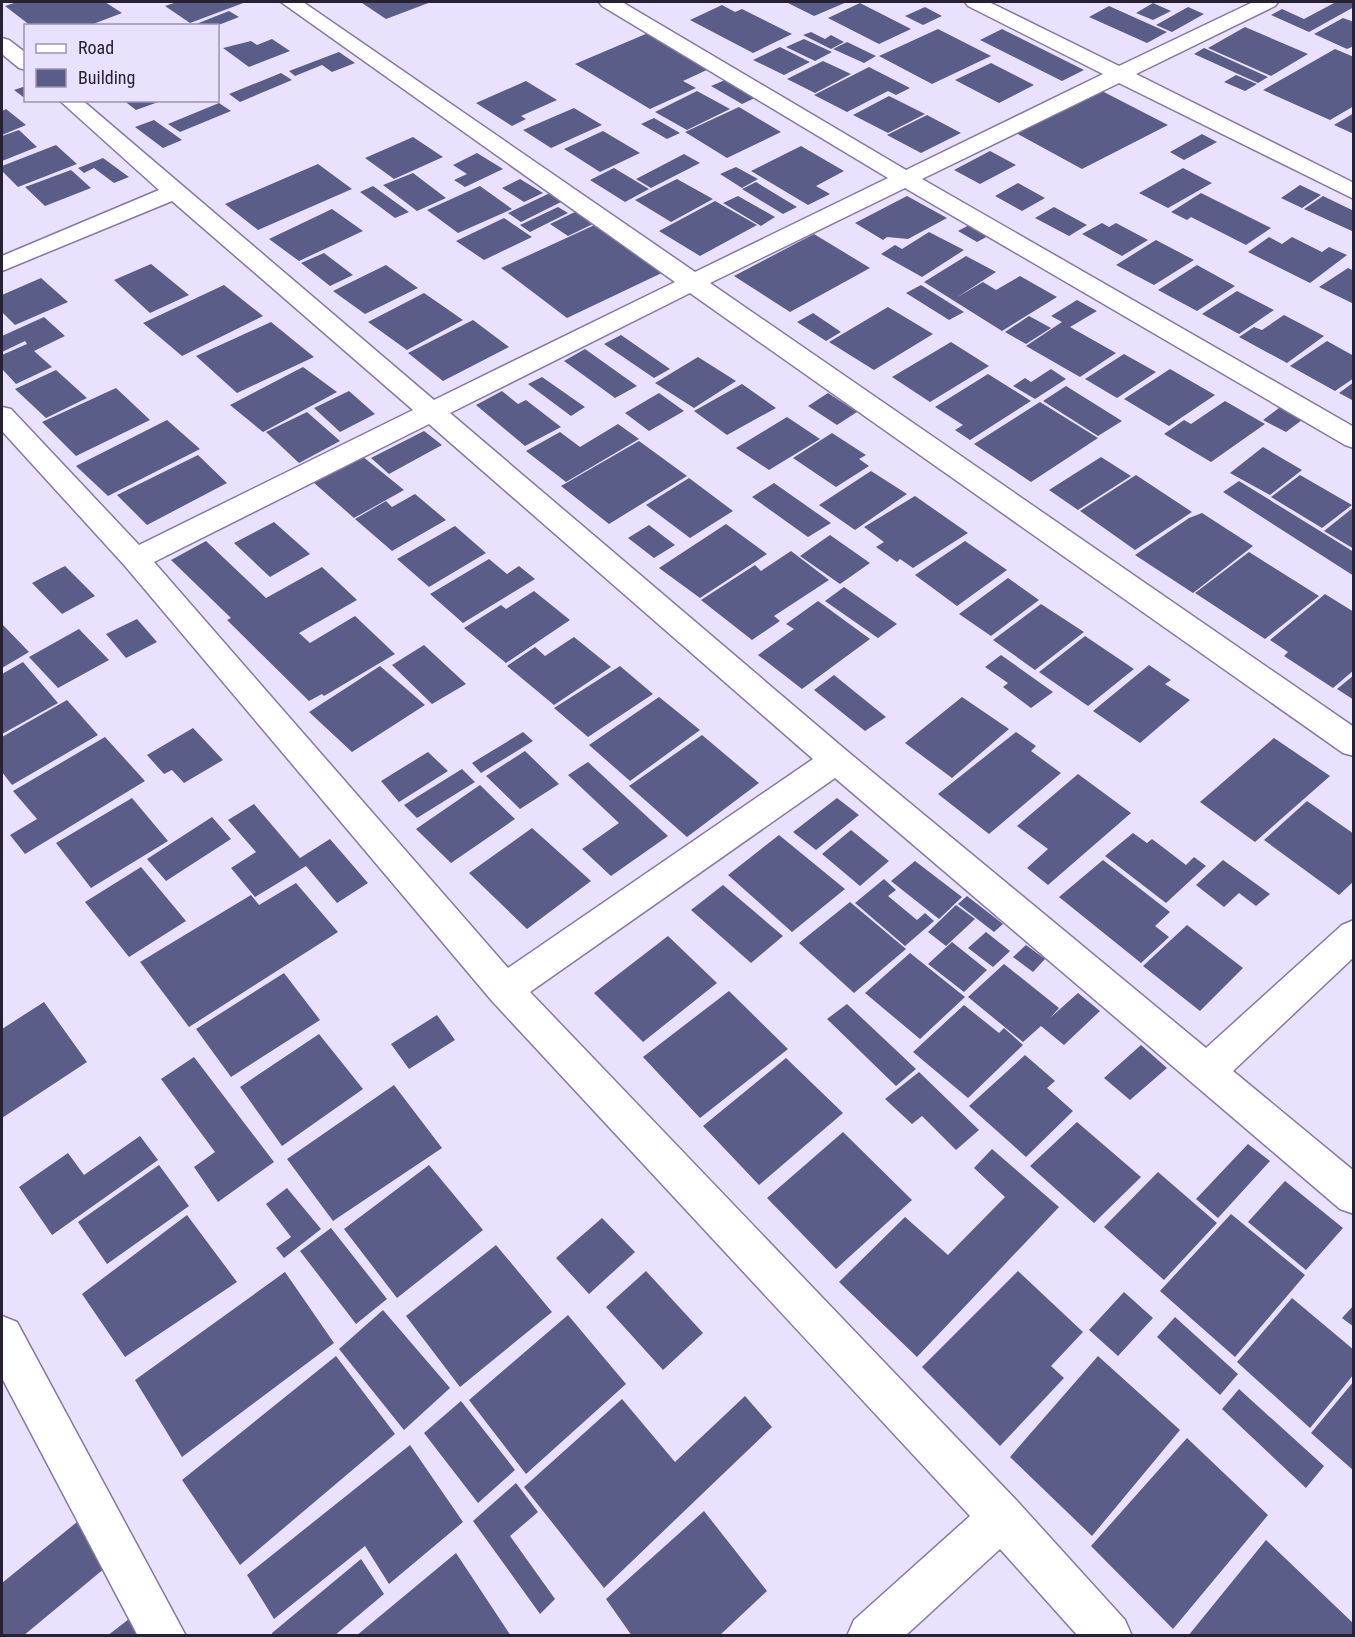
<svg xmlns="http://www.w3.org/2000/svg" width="1355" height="1637" font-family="'Roboto Condensed',sans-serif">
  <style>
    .building { fill: #595d88 }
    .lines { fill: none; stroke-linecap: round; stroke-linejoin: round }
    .minor-casing { stroke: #8677a4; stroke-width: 3 }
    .minor { fill: #fff; fill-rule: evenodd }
  </style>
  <rect width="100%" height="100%" fill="#eae1ff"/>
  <path class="building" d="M17,2H105L122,13L88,26H31L5,6Z
    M177,2H246L190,23L165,6Z
    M367,2H431L386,19L362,3Z
    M786,2H847L814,16Z
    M1336,2H1353L1354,7L1309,32L1271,15L1282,9L1304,19Z
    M860,3L911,29L879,44L828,18Z
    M1153,3L1171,11L1153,20L1136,13Z
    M722,5L735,12L742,9L792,34L753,53L690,20Z
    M1109,6L1167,32L1147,43L1089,17Z
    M925,7L942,16L923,25L905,16Z
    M1188,7L1204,14L1172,32L1156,25Z
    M229,11L239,17L216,26H191Z
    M1343,18L1354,22V46L1347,49L1314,34Z
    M1245,27L1308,54L1271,76L1208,48Z
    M938,29L991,56L932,84L879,56Z
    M1002,29L1084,70L1062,81L980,40Z
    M811,32L825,39L831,35L844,42L831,49L803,35Z
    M648,33L711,68L683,81L696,88L650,109L575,64Z
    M272,39L290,51L249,67L223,48L251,41L257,45Z
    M804,39L832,52L815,61L786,47Z
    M847,42L876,56L864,63L833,49Z
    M780,47L810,62L784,75L753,60Z
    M1204,48L1268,77L1258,83L1194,54Z
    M1335,49L1354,57V106L1330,120L1263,90Z
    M339,52L355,63L332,72L322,65L295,76L289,71Z
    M823,61L851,74L815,93L787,79Z
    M991,63L1034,85L999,103L955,80Z
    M869,67L910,88L896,95L888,91L847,112L814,95Z
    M281,73L292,80L240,102L229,94Z
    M1236,75L1257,84L1245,91L1224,82Z
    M725,80L757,97L742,104L711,86Z
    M526,81L557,100L521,116L526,119L512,126L476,103Z
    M26,86V99L14,90Z
    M1100,90L1168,125L1082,169L1014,132Z
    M697,91L730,109L687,130L655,112Z
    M889,96L925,114L888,133L853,115Z
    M123,100H161V101L136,110Z
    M219,103L231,111L180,132L168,124Z
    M739,107L781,132L727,158L685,132Z
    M574,108L602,125L551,148L523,130Z
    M6,109L26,125L2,135V111Z
    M1354,113V134L1334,125Z
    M927,115L961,133L921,153L887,135Z
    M654,118L680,133L667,139L641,124Z
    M154,120L182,140L163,148L135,127Z
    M19,130L37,147L2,161V136Z
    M603,131L640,153L600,172L564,149Z
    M1202,134L1217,142L1184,160L1170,152Z
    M413,137L443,157L394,179L365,158Z
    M56,145L77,164L18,187L2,171V166Z
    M801,146L844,171L816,186L830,194L808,205L751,171Z
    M990,151L1016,165L980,184L954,170Z
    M477,153L503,169L465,187L454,180L467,174L453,165Z
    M684,154L700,163L651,188L636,179Z
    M103,158L129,177L114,183L94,168L84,173L78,168Z
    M318,164L352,189L258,230L225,204Z
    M736,167L758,179L742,188L720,174Z
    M614,168L649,189L625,202L590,180Z
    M1183,168L1212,183L1168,208L1139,193Z
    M71,170L91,188L45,206L25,187Z
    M413,173L446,198L417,211L383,185Z
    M520,179L543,193L524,202L502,188Z
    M677,179L713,199L671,222L635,200Z
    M756,182L797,207L783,214L742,189Z
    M1018,183L1045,198L1022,211L995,196Z
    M1300,185L1321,195L1302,208L1281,198Z
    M373,186L409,212L395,218L360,192Z
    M480,186L512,209L458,233L427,210Z
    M550,193L563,201L521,222L508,213Z
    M1201,193L1271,228L1246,245L1191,217L1187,220L1171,212Z
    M738,196L775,217L761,226L723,203Z
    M907,196L947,218L908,239L887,237L883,240L855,223Z
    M1323,196L1354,211V232L1304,209Z
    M715,201L757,225L700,256L659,231Z
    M558,207L568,213L530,232L520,225Z
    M1054,207L1087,225L1069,236L1035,218Z
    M332,209L363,231L299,261L269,239Z
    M577,211L595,223L568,236L550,224Z
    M504,218L532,237L484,260L456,241Z
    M599,223L666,271L567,318L501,268Z
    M1102,223L1109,227L1116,223L1148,240L1122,256L1082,234Z
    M971,224L990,235L977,242L958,231Z
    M929,232L964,250L922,277L881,254L895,245L902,249Z
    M814,234L870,268L790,312L734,276Z
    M1269,237L1282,244L1292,237L1322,252L1329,247L1347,255L1310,283L1248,252Z
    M1156,240L1194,260L1154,285L1116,265Z
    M324,253L353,275L330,286L301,263Z
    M966,256L996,272L956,298L983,282L996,290L1020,276L1057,297L1002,331L924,282Z
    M151,264L189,295L150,313L114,280Z
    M386,265L418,288L365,314L333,291Z
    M1197,265L1235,286L1197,311L1158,290Z
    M1348,268L1354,271V304L1319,287Z
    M41,278L68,302L15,325L2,312V295Z
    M224,285L263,316L182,356L143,323Z
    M921,285L964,312L949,320L906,293Z
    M1237,291L1274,310L1239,334L1202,314Z
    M424,293L463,320L407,350L368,322Z
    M1077,300L1097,311L1070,327L1116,353L1080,377L1026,346L1062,322L1051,316Z
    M888,307L933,334L874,370L829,342Z
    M813,313L841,332L826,341L797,322Z
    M1284,315L1324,336L1287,363L1239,337L1254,327L1262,330Z
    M1029,316L1051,328L1026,344L1005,332Z
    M44,317L65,336L34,351L52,367L16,384L2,369V355L27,344L25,341L2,352V336Z
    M473,320L509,347L443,381L408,353Z
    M271,322L314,357L237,393L196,356Z
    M621,335L670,369L654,378L604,344Z
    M1327,341L1354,356V378L1335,391L1290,366Z
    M951,342L989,366L930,402L892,377Z
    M585,349L637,386L615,398L564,361Z
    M1124,354L1156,372L1117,398L1085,379Z
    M698,357L736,381L694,408L655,383Z
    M303,367L337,392L263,432L230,405Z
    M1051,369L1066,379L1035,399L1013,386L1025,378L1031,382Z
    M1170,369L1215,395L1169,426L1124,399Z
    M56,370L87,398L46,418L15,389Z
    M988,374L1031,401L970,440L955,430L963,425L935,407Z
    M542,377L585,407L571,416L528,384Z
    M1354,382V401L1339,393Z
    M742,384L776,408L727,435L694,411Z
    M1066,386L1122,421L1098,436L1043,401Z
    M116,388L150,420L76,456L42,422Z
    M349,391L375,414L340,432L314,408Z
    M502,391L518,404L526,400L561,427L525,446L476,405Z
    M659,393L684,411L649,431L625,413Z
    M828,393L857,412L837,425L808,406Z
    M1225,401L1265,424L1211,462L1164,434L1184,420L1191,424Z
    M1040,402L1098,438L1031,482L974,444Z
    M1283,405L1306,417L1286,432L1263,420Z
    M307,412L340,441L299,463L266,432Z
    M787,417L820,439L769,470L736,448Z
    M167,420L200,449L108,496L76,466Z
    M618,424L639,439L566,482L526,451L560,432L580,447Z
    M424,431L442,445L389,474L371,458Z
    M832,433L866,455L859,459L869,466L836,487L793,458Z
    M639,441L687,476L609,524L561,486Z
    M1263,447L1302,470L1270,495L1230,473Z
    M198,455L227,483L147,525L117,495Z
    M362,456L404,490L354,518L313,482Z
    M1101,457L1131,476L1078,510L1049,490Z
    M871,471L907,494L855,530L819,505Z
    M1136,475L1192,512L1135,550L1080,511Z
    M1300,475L1352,505L1322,528L1271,497Z
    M689,478L733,511L690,538L646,505Z
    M1239,481L1354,552V576L1223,492Z
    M774,483L831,523L808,537L752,497Z
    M415,494L446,520L392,551L355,519L386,501L392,507Z
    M915,496L968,533L913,568L900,559L897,562L876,547L884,542L864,527Z
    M1354,507V549L1324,531Z
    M1202,513L1253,546L1193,593L1135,555L1189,518Z
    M274,522L310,554L270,577L234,543Z
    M726,524L767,554L700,598L659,568Z
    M649,525L675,545L654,558L628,538Z
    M455,526L486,553L429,587L397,559Z
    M830,535L870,563L840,584L800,556Z
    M206,541L266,598L322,567L357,600L299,633L310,643L355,616L395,654L324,696L322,694L309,701L227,620L231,618L171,560Z
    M965,541L1007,570L957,606L915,575Z
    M791,551L829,580L774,616L780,621L752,640L701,600L755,565L761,571Z
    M1249,552L1319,596L1265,639L1195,593Z
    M489,559L507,574L519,566L535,579L463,623L430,594Z
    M65,566L95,596L62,614L32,583Z
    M1008,578L1039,600L991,636L959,614Z
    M844,587L897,624L878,638L825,601Z
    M534,591L570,620L506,663L464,628L501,605L506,609Z
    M1325,594L1354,612V670L1333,688L1284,656L1288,652L1270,640Z
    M818,601L870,639L802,689L758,655L794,629L786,624Z
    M1041,604L1084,632L1035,670L993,640Z
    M137,619L157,642L126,658L106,634Z
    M2,624L29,652L2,668Z
    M79,629L109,660L58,688L29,657Z
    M1085,636L1134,669L1088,706L1039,672Z
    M574,637L611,667L554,705L507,666L535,647L545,656Z
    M424,645L466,684L432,704L392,665Z
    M1001,655L1053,692L1031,708L1003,687L1008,683L985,667Z
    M23,662L58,703L2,734V674Z
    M1149,665L1171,680L1165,684L1190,700L1140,743L1093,711Z
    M380,666L425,705L352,752L309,712Z
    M620,666L653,694L588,737L554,708Z
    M834,675L886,717L865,731L814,690Z
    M1354,675V700L1337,689Z
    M659,697L700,730L630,781L589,745Z
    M962,697L1009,729L952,778L905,743Z
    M67,700L98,735L12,785L2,772V737Z
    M193,728L223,760L184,783L172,770L164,774L147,755Z
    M523,732L533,741L481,773L472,763Z
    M1016,732L1036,746L1031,751L1061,773L989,834L938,794Z
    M702,735L759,783L687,837L629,786Z
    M105,737L145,781L25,854L10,835L37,819L13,791Z
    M1274,738L1330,776L1255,842L1200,802Z
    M525,751L559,784L520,809L486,776Z
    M428,752L448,771L399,802L381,781Z
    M588,762L668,836L611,876L582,849L619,823L568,775Z
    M462,769L475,782L417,818L404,805Z
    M1078,774L1131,813L1048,885L1027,868L1048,849L1017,826Z
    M480,785L515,819L451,863L416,829Z
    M132,798L168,841L91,888L56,843Z
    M837,798L859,815L816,850L793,832Z
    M1307,801L1354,834V881L1339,895L1264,840Z
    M254,804L300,858L330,839L368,883L337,903L306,866L255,897L231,868L256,852L228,820Z
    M212,817L231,839L166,881L147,859Z
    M532,828L591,881L527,929L469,873Z
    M851,830L889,861L860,886L822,854Z
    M1133,833L1147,843L1152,839L1186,865L1194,857L1206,866L1166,903L1105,856Z
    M779,835L845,889L792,932L728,875Z
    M1103,860L1170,912L1155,926L1169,937L1141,963L1059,897Z
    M1223,860L1270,894L1256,906L1239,893L1224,907L1196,885Z
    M915,861L962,897L939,919L891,881Z
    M141,867L186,921L129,957L85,902Z
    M884,879L896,890L888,896L917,920L925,913L934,921L905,946L855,903Z
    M296,883L338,932L189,1027L140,962L251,895L259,905Z
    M723,885L783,936L751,963L691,910Z
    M967,896L1003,924L994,932L958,904Z
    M850,902L906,949L854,993L799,943Z
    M956,905L975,919L946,946L928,932Z
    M1187,925L1243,968L1200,1011L1143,966Z
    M986,932L1010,951L993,967L968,948Z
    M668,936L717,983L643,1042L594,993Z
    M952,942L987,970L964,992L928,964Z
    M1026,945L1045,959L1033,972L1013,957Z
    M910,953L965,997L920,1039L865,993Z
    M1004,964L1059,1008L1050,1018L1078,993L1100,1011L1064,1045L1041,1026L1023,1042L968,997Z
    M284,973L320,1020L231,1077L196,1029Z
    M729,991L788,1049L700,1118L643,1057Z
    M44,1002L87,1062L2,1118V1029Z
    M847,1004L916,1069L896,1086L827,1019Z
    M964,1005L999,1033L1004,1028L1023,1045L968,1098L913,1052Z
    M437,1015L455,1040L409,1069L391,1044Z
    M319,1034L363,1089L282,1146L240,1087Z
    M1141,1045L1167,1068L1130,1100L1104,1078Z
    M1025,1055L1055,1081L1047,1088L1073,1111L1026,1157L969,1106Z
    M194,1057L274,1162L218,1202L194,1167L215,1152L161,1079Z
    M786,1058L843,1113L759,1185L703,1126Z
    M919,1072L979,1130L956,1150L922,1116L912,1124L885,1099Z
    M394,1085L442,1148L333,1221L287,1159Z
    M1077,1122L1141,1177L1094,1223L1030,1166Z
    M843,1132L912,1200L836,1269L767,1198Z
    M140,1136L158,1160L52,1235L19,1187L68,1153L84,1175Z
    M1248,1144L1270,1161L1218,1218L1196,1199Z
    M992,1149L1059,1207L917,1357L839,1282L905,1217L948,1255L1005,1197L974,1168Z
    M159,1165L189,1206L107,1264L78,1222Z
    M429,1165L483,1230L397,1298L344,1229Z
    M1158,1172L1217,1223L1164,1280L1104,1227Z
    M1285,1181L1343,1228L1306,1270L1248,1222Z
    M287,1188L321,1229L284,1258L276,1248L291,1237L266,1204Z
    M1231,1214L1305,1275L1235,1357L1160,1291Z
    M187,1215L237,1282L125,1357L82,1294Z
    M602,1218L635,1252L589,1294L556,1258Z
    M331,1228L387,1299L356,1324L300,1251Z
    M496,1245L552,1312L460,1387L406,1316Z
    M646,1271L703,1333L663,1370L606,1307Z
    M1018,1271L1083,1332L1051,1366L1064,1378L1000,1446L922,1367Z
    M285,1272L334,1343L182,1457L135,1380Z
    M1124,1292L1153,1318L1118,1356L1089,1330Z
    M1292,1298L1354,1350V1374L1310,1428L1237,1362Z
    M1354,1305V1327L1342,1318Z
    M383,1310L450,1388L404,1430L339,1349Z
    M568,1315L626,1384L526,1474L469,1400Z
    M1175,1317L1238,1374L1220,1395L1157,1337Z
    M336,1356L395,1434L240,1565L182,1480Z
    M1098,1356L1180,1430L1092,1536L1010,1457Z
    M1354,1381V1471L1311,1433Z
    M1239,1389L1324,1466L1306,1488L1222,1409Z
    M745,1396L772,1427L604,1588L524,1487L622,1399L675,1462Z
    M461,1401L515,1470L478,1503L424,1433Z
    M1187,1438L1268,1515L1173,1629L1091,1546Z
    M410,1445L463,1522L389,1584L365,1546L274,1619L247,1575Z
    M516,1483L538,1512L510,1536L555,1599L540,1614L473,1521Z
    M704,1511L767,1591L719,1636H632L606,1599Z
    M77,1522L105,1568L23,1636H2V1583Z
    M1266,1540L1354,1624L1352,1636H1188Z
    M456,1553L511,1636H356Z
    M361,1559L384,1594L334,1636H273L272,1633Z
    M129,1619L137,1636H107Z"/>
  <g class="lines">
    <defs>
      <path id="minor" d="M281,2H303L695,272L888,178L602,6L599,2H622L906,170L1103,74L968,6L965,2H989L1119,66L1253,2H1278L1275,6L1136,74L1354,183V199L1119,83L922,179L1354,427V448L1345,445L905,188L710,283L1354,727V756L1343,753L690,293L450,413L847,751L1206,1048L1342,925L1354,920V957L1233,1071L1354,1171V1214L1340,1209L835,778L530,992L1018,1502L1125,1620L1132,1636H1078L1000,1549L905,1636H847L854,1620L970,1516L492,1001L125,566L2,431V407L11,409L139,545L413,410L172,201L2,271V256L159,190L59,100H82L434,400L675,282ZM429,424L813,759L508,968L154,562Z
        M2,38L9,40L26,53V70L19,68L2,54Z
        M2,1316L17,1322L186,1636H138L2,1378Z"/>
    </defs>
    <use href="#minor" class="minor-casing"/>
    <use href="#minor" class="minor"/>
  </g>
  <rect width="1355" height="1637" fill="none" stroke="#282134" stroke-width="6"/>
  <rect x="24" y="24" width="195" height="78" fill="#eae1ff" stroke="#9c94ae" stroke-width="1.5"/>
  <rect x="36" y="44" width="30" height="9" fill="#ffffff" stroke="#9c94ae" stroke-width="1.5"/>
  <text x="78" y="54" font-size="18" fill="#282134">Road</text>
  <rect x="36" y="69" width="30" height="18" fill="#595d88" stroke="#9c94ae" stroke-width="1.5"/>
  <text x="78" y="84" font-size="18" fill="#282134">Building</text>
</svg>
